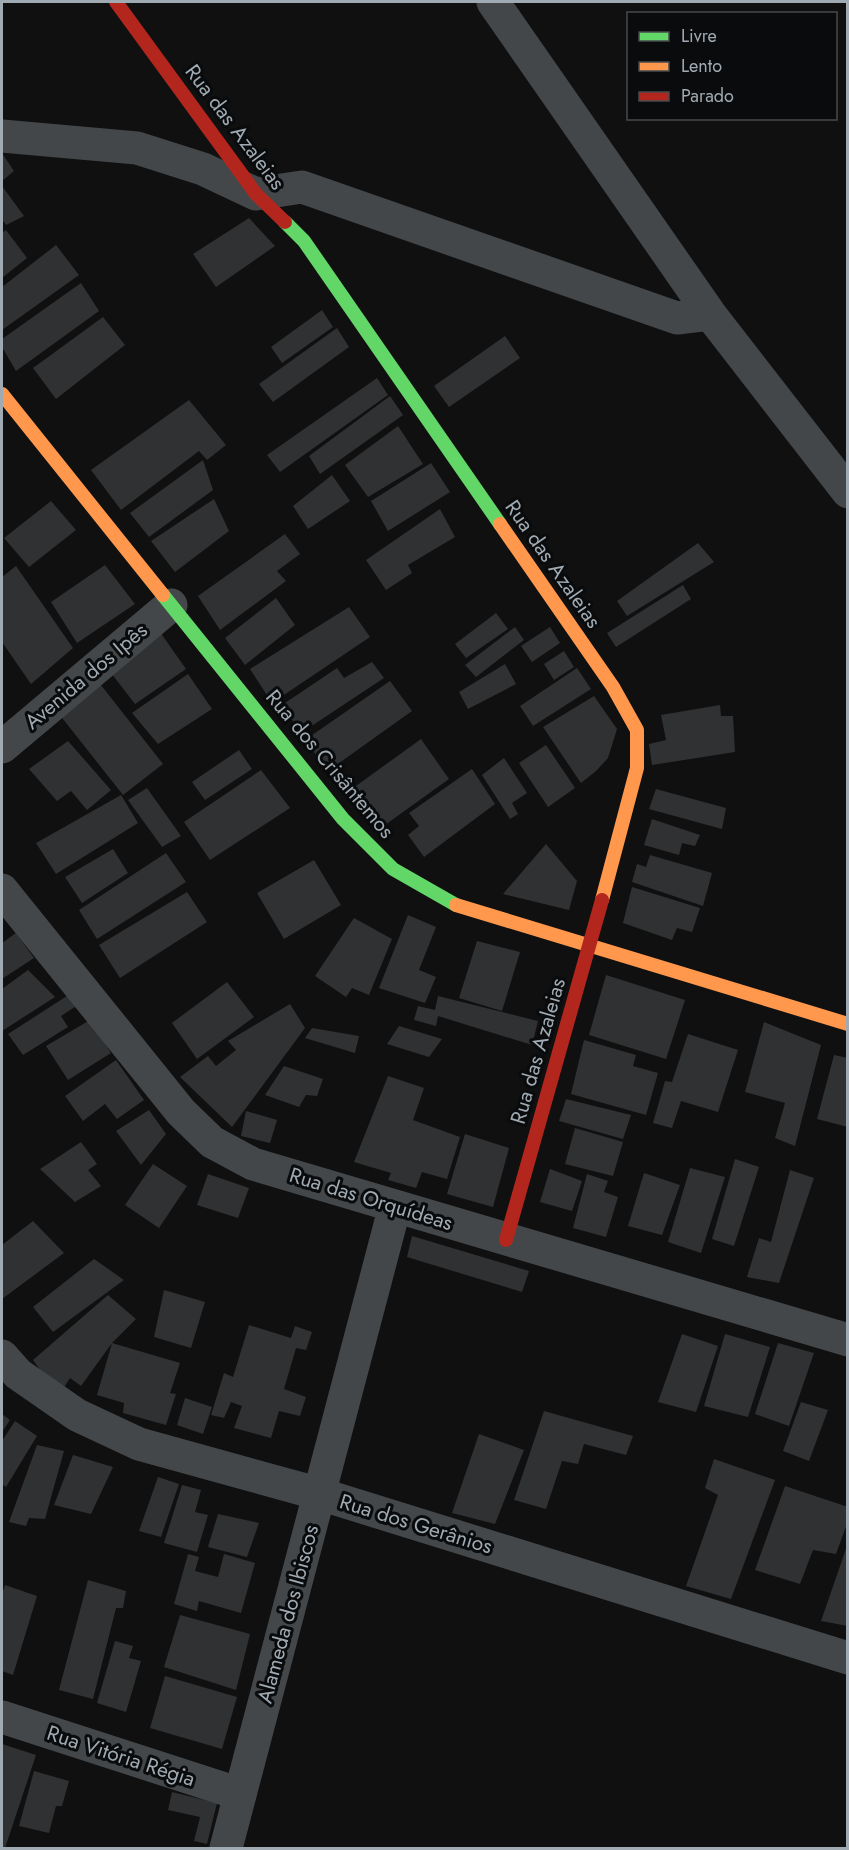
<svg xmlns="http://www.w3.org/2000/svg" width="849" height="1850" font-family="Jost,sans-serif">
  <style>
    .building { fill: #303133 }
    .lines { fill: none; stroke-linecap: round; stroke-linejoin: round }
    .street { stroke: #444749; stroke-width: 33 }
    .fast { stroke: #63d668; stroke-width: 14 }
    .slow { stroke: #ff974d; stroke-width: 14 }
    .jam { stroke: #b3261e; stroke-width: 14 }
    .labels { text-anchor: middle; stroke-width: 6; stroke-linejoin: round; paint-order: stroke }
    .street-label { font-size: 21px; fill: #a0aab2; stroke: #0a0b0c }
  </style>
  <rect width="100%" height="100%" fill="#101010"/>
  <path class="building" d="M2,153L14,171L2,181Z
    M2,186L24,216L6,225L2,219Z
    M249,218L275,246L216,287L193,254Z
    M6,230L27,258L2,278V233Z
    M56,245L79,275L2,330V287Z
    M81,283L99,311L16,371L2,347V339Z
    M322,310L333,327L282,363L271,347Z
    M103,317L125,345L56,399L33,368Z
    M337,328L349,347L273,402L259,384Z
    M505,336L520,358L449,407L434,386Z
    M377,378L388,395L280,472L267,455Z
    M390,396L403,415L320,474L309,456Z
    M189,400L226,445L207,460L199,451L121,510L91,470Z
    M398,426L423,464L368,497L345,465Z
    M203,460L213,490L149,537L130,513Z
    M431,463L450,492L388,531L371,501Z
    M332,475L350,501L308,529L293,506Z
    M214,499L229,531L175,572L151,541Z
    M51,501L76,530L29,567L4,538Z
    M440,509L455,537L408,565L412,573L386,590L366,560Z
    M285,534L300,554L277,571L286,581L220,630L198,596Z
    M698,543L714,562L627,616L617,601Z
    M105,565L135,604L77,643L51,602Z
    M16,566L73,648L31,684L2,642V577Z
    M683,585L691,599L616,647L607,633Z
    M276,598L295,625L245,665L225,638Z
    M349,607L370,637L272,703L250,669Z
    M496,613L508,629L466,658L455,644Z
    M515,627L524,640L476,677L465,665Z
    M550,627L560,643L532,662L521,646Z
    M160,632L186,669L135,704L108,669Z
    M564,651L574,667L554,680L544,664Z
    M372,662L384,678L301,733L282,705L337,668L344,678Z
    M505,664L516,684L468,709L459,692Z
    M577,668L591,689L533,726L520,706Z
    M188,674L212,709L158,744L132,713Z
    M97,680L163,764L123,795L59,714Z
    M390,681L412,711L328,771L305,740Z
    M594,696L617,729L608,758L596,771L581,783L543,727Z
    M720,705L721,716H733L735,752L652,765L649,744L666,740L661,715Z
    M421,739L449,779L378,830L349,791Z
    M68,741L111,790L87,810L71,791L57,801L29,769Z
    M546,745L575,788L548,807L519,763Z
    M239,750L252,769L205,800L192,782Z
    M504,758L527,793L512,803L518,814L510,819L482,775Z
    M472,769L495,804L424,857L408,835L419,826L409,813Z
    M261,770L290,808L210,860L184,822Z
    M147,788L181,836L162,847L128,800Z
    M656,789L726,808L722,829L649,809Z
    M121,795L138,823L56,874L36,843Z
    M652,819L700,835L695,846L682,843L679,855L644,845Z
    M546,844L577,881L569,910L503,894Z
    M113,849L128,873L82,903L65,877Z
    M166,853L186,882L97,939L79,910Z
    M650,855L712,873L703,906L632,882L637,864L646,867Z
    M314,860L341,905L284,939L257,893Z
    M632,887L700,908L692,932L677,928L672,940L623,923Z
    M187,892L207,922L120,978L99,945Z
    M408,915L436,927L419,970L436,977L425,1003L379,988Z
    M354,918L392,939L369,995L352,988L346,997L315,976Z
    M16,933L34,958L2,979V943Z
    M477,941L520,952L502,1011L459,998Z
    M28,970L55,997L2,1031V989Z
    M606,975L685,1000L666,1059L589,1035Z
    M227,982L254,1017L197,1059L172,1023Z
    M70,994L78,1005L61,1016L68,1027L23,1055L8,1034Z
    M438,996L538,1021L532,1045L438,1016L436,1026L414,1020L418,1006L435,1010Z
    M290,1004L305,1028L232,1127L180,1077L208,1056L216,1066L236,1050L228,1041Z
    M90,1020L111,1053L68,1080L46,1046Z
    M764,1022L821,1045L795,1146L775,1138L785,1103L745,1092Z
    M399,1026L442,1039L429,1057L387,1044Z
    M312,1028L359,1036L355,1053L305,1038Z
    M688,1034L738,1050L718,1112L681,1101L672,1128L653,1123L665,1081L672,1082Z
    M584,1040L636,1055L633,1066L658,1073L646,1115L571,1094Z
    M834,1055L848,1058V1127L817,1119Z
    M116,1060L144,1100L117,1119L105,1104L83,1121L65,1096Z
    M284,1066L323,1079L317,1096L306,1095L299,1107L265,1095Z
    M388,1076L424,1088L413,1120L460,1137L447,1179L422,1172L416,1188L388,1180L391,1173L354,1162Z
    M566,1099L631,1115L623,1139L559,1121Z
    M149,1110L166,1134L141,1165L116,1131Z
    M246,1111L277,1120L270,1143L241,1136Z
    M575,1128L623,1142L613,1176L565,1164Z
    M465,1134L509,1148L493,1207L447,1194Z
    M81,1142L97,1164L88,1170L101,1186L75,1202L40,1169Z
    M735,1159L759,1167L734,1246L712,1239Z
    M153,1164L187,1186L159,1228L125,1205Z
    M690,1168L725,1177L701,1253L668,1242Z
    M550,1169L582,1181L572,1211L540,1202Z
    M790,1170L814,1178L779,1283L747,1277L759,1238L771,1242Z
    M644,1173L680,1185L662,1235L628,1226Z
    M208,1174L249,1188L238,1218L197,1205Z
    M587,1174L608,1181L604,1192L618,1197L606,1237L573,1228Z
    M33,1221L64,1253L2,1299V1245Z
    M412,1236L529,1271L522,1292L407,1257Z
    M94,1259L124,1280L53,1332L33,1307Z
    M164,1290L205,1302L191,1348L154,1337Z
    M108,1295L136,1319L112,1343L81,1386L70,1378L63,1389L46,1378L33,1360Z
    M249,1325L291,1338L295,1326L312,1332L306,1350L296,1348L284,1389L306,1397L300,1416L279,1411L271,1438L234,1428L242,1406L231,1402L224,1418L211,1415L224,1373L233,1377Z
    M682,1334L718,1346L696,1412L658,1402Z
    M725,1334L770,1347L748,1417L704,1406Z
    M112,1343L180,1363L170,1393L176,1394L166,1425L123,1413L124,1403L97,1395Z
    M778,1343L814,1353L789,1426L755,1414Z
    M185,1398L212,1407L203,1434L177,1425Z
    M801,1402L828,1410L809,1461L783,1451Z
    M544,1411L633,1436L626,1455L584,1444L578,1464L562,1461L546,1509L514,1500Z
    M2,1414L10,1420L2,1432Z
    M15,1421L37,1436L6,1487L2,1484V1441Z
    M479,1434L524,1450L495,1524L452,1513Z
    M37,1445L64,1451L45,1519L29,1518L26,1526L9,1522Z
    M73,1455L113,1467L91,1514L54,1505Z
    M714,1459L775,1480L731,1599L686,1586L718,1495L705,1488Z
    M158,1477L179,1484L161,1537L139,1531Z
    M182,1485L201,1490L195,1512L208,1515L197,1552L164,1543Z
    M785,1486L848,1507V1521L836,1554L813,1550L800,1584L755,1570Z
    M218,1514L259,1523L247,1557L208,1547Z
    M848,1543V1626L821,1621Z
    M188,1554L199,1557L195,1571L218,1577L224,1554L255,1563L241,1613L199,1601L197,1611L174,1604Z
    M88,1580L126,1591L123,1608H116L93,1699L59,1690Z
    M5,1585L37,1596L13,1675L2,1671V1594Z
    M180,1615L250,1634L236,1690L164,1667Z
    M115,1641L133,1646L129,1658L141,1661L126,1712L97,1703Z
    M165,1676L237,1697L222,1749L150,1728Z
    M2,1744L36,1755L5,1848H2Z
    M34,1771L69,1781L62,1806H56L49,1833L19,1826Z
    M172,1792L217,1803L207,1844L194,1841L200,1817L168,1810Z"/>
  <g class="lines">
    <path class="street" d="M493,2L710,314L848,492
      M2,136L137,148L203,169L256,194L302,187L677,318L710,314
      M2,747L171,605
      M2,890L181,1112L212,1142L253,1164L848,1340
      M2,1356L18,1374L77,1415L139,1444L320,1494L848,1658
      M2,1717L240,1794
      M226,1848L395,1206"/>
    <path class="fast" d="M285,222L304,241L500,524
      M163,595L343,819L393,869L456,905"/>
    <path class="slow" d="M2,394L163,595
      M500,524L613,687L637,730V768L602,900
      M456,905L848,1024"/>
    <path class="jam" d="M116,2L256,194L285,222
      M506,1240L602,900"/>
  </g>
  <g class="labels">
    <g class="street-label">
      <text transform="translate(235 127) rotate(53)" y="7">Rua das Azaleias</text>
      <text transform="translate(553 564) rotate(55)" y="7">Rua das Azaleias</text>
      <text transform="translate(86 676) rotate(-40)" y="7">Avenida dos Ipês</text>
      <text transform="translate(330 764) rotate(50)" y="7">Rua dos Crisântemos</text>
      <text transform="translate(538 1051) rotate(-74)" y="7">Rua das Azaleias</text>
      <text transform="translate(371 1199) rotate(17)" y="7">Rua das Orquídeas</text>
      <text transform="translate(416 1524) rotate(17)" y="7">Rua dos Gerânios</text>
      <text transform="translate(288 1614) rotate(-75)" y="7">Alameda dos Ibiscos</text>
      <text transform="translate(121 1756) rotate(18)" y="7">Rua Vitória Régia</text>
    </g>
  </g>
  <rect width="849" height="1850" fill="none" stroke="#a0aab2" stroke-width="6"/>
  <rect x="627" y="12" width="210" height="108" fill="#0a0b0c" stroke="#464b4e" stroke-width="1.5"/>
  <rect x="639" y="32" width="30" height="9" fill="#63d668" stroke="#464b4e" stroke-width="1.5"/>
  <text x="681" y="42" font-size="18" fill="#a0aab2">Livre</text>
  <rect x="639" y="62" width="30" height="9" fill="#ff974d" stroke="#464b4e" stroke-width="1.5"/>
  <text x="681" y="72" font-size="18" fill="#a0aab2">Lento</text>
  <rect x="639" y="92" width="30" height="9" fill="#b3261e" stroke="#464b4e" stroke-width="1.5"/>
  <text x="681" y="102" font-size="18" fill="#a0aab2">Parado</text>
</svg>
